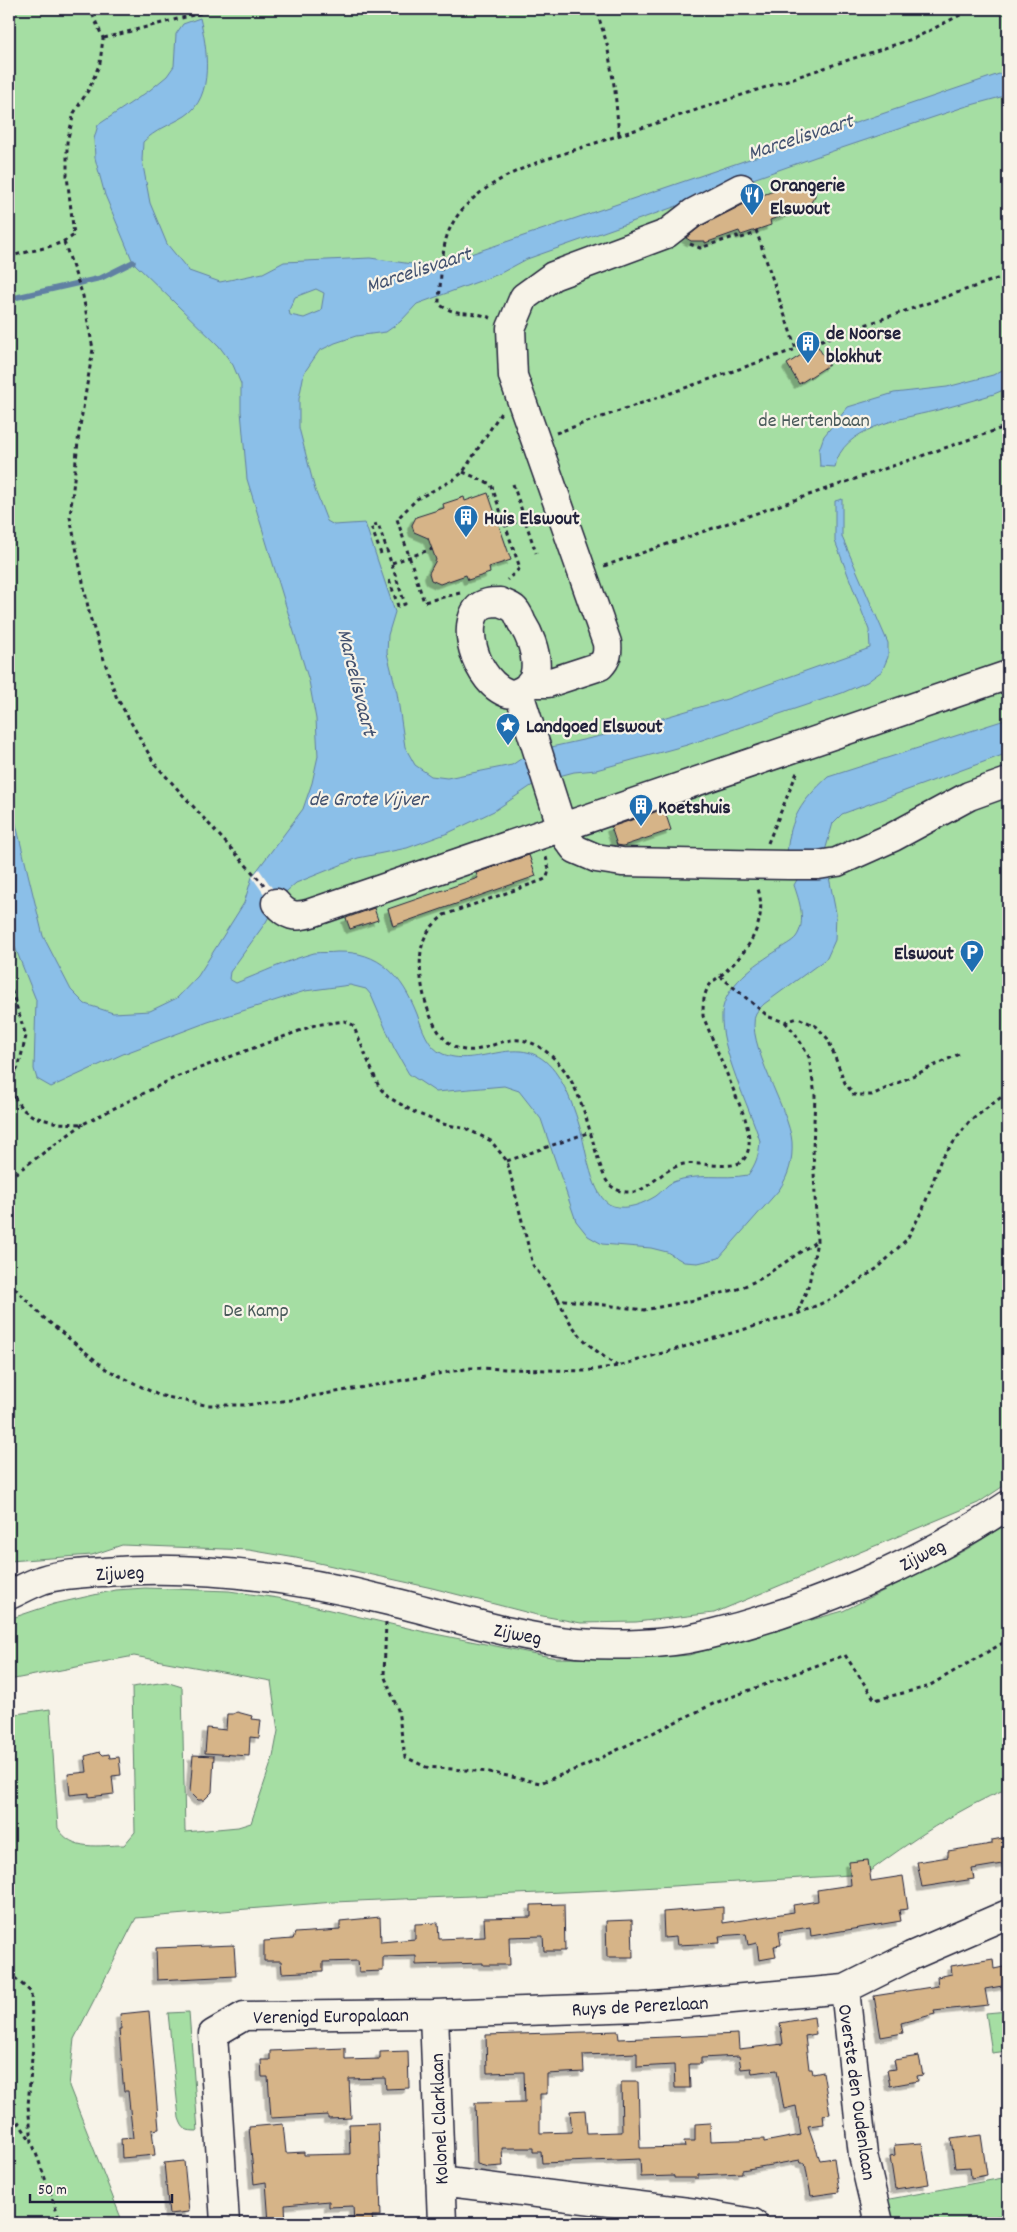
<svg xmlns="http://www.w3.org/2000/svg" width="1017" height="2232" font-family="Dekko,sans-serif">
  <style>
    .green { fill: #a5dea3; stroke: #64806f }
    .water { fill: #8bbfe8; stroke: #6180a3; fill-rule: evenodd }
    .pier { fill: #f7f3e8 }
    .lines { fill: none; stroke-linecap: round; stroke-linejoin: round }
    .stream { stroke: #6180a3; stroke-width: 5.5 }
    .building { fill: #d6b488; stroke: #22223b; fill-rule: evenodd; filter: url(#shadow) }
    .minor-casing { stroke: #22223b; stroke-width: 31 }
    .path { stroke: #22223b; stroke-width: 3; stroke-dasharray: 4 4; stroke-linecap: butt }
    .minor { stroke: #f7f3e8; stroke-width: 28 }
    .labels { text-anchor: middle; stroke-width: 4.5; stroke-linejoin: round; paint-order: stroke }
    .poi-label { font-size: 20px; font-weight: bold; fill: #22223b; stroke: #f7f3e8; text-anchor: start }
    .park-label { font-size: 20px; fill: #495a5a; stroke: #f7f3e8 }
    .street-label { font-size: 20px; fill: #22223b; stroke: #f7f3e8 }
    .water-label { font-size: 21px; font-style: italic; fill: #42516f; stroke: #f7f3e8 }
  </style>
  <defs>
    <filter id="shadow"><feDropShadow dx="-4.5" dy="4.5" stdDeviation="0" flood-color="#0004"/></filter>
  </defs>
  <rect width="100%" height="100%" fill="#f7f3e8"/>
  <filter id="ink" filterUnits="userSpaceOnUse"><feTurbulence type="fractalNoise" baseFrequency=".02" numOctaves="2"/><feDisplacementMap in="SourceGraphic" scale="10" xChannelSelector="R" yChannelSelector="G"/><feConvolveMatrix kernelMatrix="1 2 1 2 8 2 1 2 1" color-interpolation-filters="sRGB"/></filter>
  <g filter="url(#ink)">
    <path class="green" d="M9,9H1008V1483L978,1503L714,1613L636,1622L581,1623L537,1615L432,1588L296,1558L249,1550L122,1545L92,1555L9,1561Z
      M1008,1523V1788C958,1809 910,1841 866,1874L608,1890L334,1902L136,1918L74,2039L69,2086L123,2223H9V1715L50,1709L58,1828C72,1852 99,1845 124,1845L135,1832L132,1687L166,1682L182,1687L185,1832L238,1827L251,1823L273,1757L278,1731L271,1681L134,1656L9,1680V1619L54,1604L116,1590L145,1588L229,1591L278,1598L425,1632L556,1658L642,1659L689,1655L843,1611L967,1549Z
      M1008,2011V2051L992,2053L986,2013Z
      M189,2012L198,2131C186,2131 183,2130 179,2118L168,2013Z
      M1008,2177V2214L961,2223H896L886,2215L879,2201Z"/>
    <path class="water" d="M200,18C207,47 215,97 185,116C170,125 155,130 143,142L142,160L150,203L167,244L189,271L220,282L263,273L284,262L370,258L419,265L450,261L1008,71V95L964,107L821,155L527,259L499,274L417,304L400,322L386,332L356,336L335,343L319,351L304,373L299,399V428L315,490L327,521L334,525L365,523L395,612L388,635L387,653L397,693L405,747L415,765L431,776L447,778L512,765L528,754L547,748L605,735L727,699L870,648L869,630L835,541V501L842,499V537L888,643V657L882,671L867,682L842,693L687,745L596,770L574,772L537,782L494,811L448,833L407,848L358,858L296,883L279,898L266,922L230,972L229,979L236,983C262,973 288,960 314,953C321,952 330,953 337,952C380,951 402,976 417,1014C422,1028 428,1048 443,1054C482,1070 525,1025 558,1076C568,1091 575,1111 580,1128C586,1147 591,1199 613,1206C627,1210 643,1204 656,1196C662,1192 666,1185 673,1182C697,1172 722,1180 748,1175C756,1164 759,1155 760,1141C749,1105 720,1050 722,1014C724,985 756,964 778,950C783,946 792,942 796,937C807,922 799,900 794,885L798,878L822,876L829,877L836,913L835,940L827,958L764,1004C762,1006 758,1010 756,1013C744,1041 790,1111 792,1142C793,1160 789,1175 779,1190L719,1258L698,1263L684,1262L667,1252L651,1248L602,1244L588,1236L576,1221L541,1119L519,1091L504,1086L436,1092L409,1074L394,1048L371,995L366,989L350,985L305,991L208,1022L123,1054L51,1087L37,1079L34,1069L36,1000L9,932V808L15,820L43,936L71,990L85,1004L113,1013L150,1011L177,998L198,976L244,903L252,877L303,809L312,783L318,756L316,719L309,681L247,479L241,411V384L233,365L219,346L133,262L105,195L95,158L94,139L98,125L150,90L167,76L174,66L176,34L183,24ZM316,289L324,293L321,311L304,318L290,315L289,310L295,297Z
      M1008,367V388L994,394C974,400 954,406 934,411C901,419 842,427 835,467L820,466L819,450L824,436L848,407L894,393L947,387L993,375Z
      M1008,719V753L842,814L833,823L825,851L787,854C790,817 802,801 828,777Z"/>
    <path class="pier" d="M259,869L279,898L274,908L252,877Z"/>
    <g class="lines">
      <path class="stream" d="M9,299L101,278L133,262"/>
    </g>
    <path class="building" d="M796,183L811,186L815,191V196L810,204L803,206L804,208L770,220L771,225L741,235L739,231L705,243V241H691L686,238L701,226L748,202L754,196L759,194L760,196Z
      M817,345L829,365L799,384L787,364Z
      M488,493L511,560L489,567L490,573L468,580L466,575L440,584L431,580L429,573L436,560L428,538L414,532L412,525L416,517L444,508L443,504L464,497L465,501Z
      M664,809L671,830L623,846L617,845L611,827Z
      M529,855L536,876L393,926L388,909L478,878L476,873Z
      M374,908L378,920L350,929L346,918Z
      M237,1712L252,1716L251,1719L261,1720L259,1738L250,1737L249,1756L205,1753L207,1728L226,1730L227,1714H233Z
      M100,1752L103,1755L109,1754L110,1758L119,1757L121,1775L112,1776L114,1794L89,1797V1793L70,1795L68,1774L87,1772L85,1756Z
      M193,1755L214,1756L212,1792L204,1800H198L190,1792Z
      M1008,1837V1863L972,1869L974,1879L922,1887L917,1862L948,1857V1851L992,1844V1840Z
      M868,1860L871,1881L903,1876L908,1909L899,1910L901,1921L811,1936L810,1927L779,1932L781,1945L774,1946L776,1957L759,1960L757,1943L748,1945L746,1934L719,1936L720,1943L677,1945L676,1937L664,1938L663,1912L723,1907V1923L794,1912L793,1905L818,1901L817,1890L851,1885L849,1862Z
      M564,1904L565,1951H544L543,1936L509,1937L510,1965H483V1963L416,1965V1956L383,1957V1971L359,1972L358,1961L323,1962V1971L282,1973L281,1961H264V1941L293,1939L295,1933L340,1930V1921L380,1917L381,1942L415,1939V1924L438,1923L439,1939L485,1937L484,1918L531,1917V1905Z
      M632,1920L633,1957H607L606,1921Z
      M234,1945L236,1976L157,1980L156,1948Z
      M993,1959L994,1969L1008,1966V1985L985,1989L988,2005L934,2011L935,2014L901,2023L903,2033L881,2037L874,1996L938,1986L937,1977L952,1974L951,1966Z
      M149,2011L159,2129L152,2130L155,2155L122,2158L121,2139L133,2138L128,2091H124L123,2082L119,2029H121L120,2014Z
      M814,2017L816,2034L805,2036L809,2069H812L813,2074L823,2072L830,2114L823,2115L824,2124L808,2126L820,2160L834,2158L839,2192L811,2196L805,2163H801L800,2160L742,2170V2173L698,2175V2178H674V2176L641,2177L640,2159L542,2163L541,2152H533V2148H502L503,2166L488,2167L477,2164L475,2103L525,2102L524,2072L487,2073L486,2035L618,2031L619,2039L738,2034L739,2049L783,2044L780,2023ZM637,2053V2067L674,2065L675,2088H690L689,2064H701V2058L739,2056L741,2069L751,2068L752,2073L777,2070L784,2109L796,2106L801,2135L764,2142V2139L711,2141L710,2123L695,2124V2141H684L685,2147L640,2148L638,2082H621L622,2132L587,2133L585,2110L570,2111L572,2132L540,2133V2094H547V2074L584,2072L583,2055Z
      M345,2048V2060L380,2059V2052L408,2051L409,2088L386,2089L385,2078L349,2079L351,2118L328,2119V2115L271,2118L268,2077H262L261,2060H270V2051Z
      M919,2056L923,2075L917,2076L918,2081L890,2086L887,2070L896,2069L894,2060Z
      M378,2123L381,2216H372L373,2223H354L353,2206L329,2207V2201L285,2205L286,2223H269L266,2182L254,2184L249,2127L283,2124L286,2153L304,2152V2155L350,2154L349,2124Z
      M981,2135L987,2175L971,2178L970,2167L955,2168L951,2139Z
      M922,2143L929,2184L895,2189L890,2156L895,2155L894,2145Z
      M184,2161L189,2212L169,2214L164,2163Z"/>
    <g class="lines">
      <defs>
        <path id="minor" d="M500,602C504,604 511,606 514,609C518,612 520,619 522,623C536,645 548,687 512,694C475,688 454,611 488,603C492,602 497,602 500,602Z
          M530,683H548L600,666C607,659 608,653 607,643L513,376L511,328L524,297L553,276L666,234L693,213L741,188
          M519,693L562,828L568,840L575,849L596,858L622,862L789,865H818L837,862L893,837L969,796L1008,782
          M276,903C287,916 295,918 311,913L1008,675
          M9,1595C20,1590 31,1584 42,1580C61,1574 85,1573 104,1572C199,1564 297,1578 389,1601C452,1616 513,1637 577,1643C615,1646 665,1645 702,1636C806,1612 920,1564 1008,1505
          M845,1989L863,2155L879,2223
          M434,2014L442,2223
          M440,2181L696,2213L753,2223
          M225,2223L213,2034L244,2016L434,2014L642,2007L845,1989L911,1956L1008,1914"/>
      </defs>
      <use href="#minor" class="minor-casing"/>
      <path class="path" d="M589,9L598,15L607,44L615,91L619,135
        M598,15L599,9
        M104,38L205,12
        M756,230L796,349
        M64,242L83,296L93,349L79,432L70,517L90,617L116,696L154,763L264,885
        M690,244L700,248L737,236L738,239L757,233
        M9,257C29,250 58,248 74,235L67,176V142L74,113L89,89L100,63L103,38L90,9
        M491,318C470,309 457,318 439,304V300C441,280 441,258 446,239C458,198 504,175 541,161L915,38L972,9
        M556,433L1008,275
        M463,472L491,484L520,568L507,580
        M513,484L536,553
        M505,526L525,519
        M381,554L371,526L378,524L405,604L398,606L389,579
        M392,563L432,549
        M604,566L1008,426
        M460,593L424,602L397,519L417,499L453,480L463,472L502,411
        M1007,653L1005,635L1008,619
        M768,843L798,770
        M546,857L549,869L547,878L543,880L444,915C436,922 427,930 423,942C414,971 427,1039 460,1049C490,1057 508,1024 544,1050C585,1079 587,1135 605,1178C611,1189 620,1193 634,1192C650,1189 663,1168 684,1164C699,1161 735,1172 744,1159C753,1147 748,1131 745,1118L703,1016C703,1006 703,995 709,986C713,980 721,976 726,971C750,949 769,919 757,886
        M720,976L769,1017L785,1022L798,1018L816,1026L828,1039L845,1083L854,1095H872L959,1054
        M9,983L26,1036L19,1065L11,1083V1092L22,1109L34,1117L57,1123L83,1124L176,1077L315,1025L345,1021L353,1025L379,1087L388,1097L414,1112L443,1124L467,1129L491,1141L507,1161L533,1265L558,1299L644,1310L690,1301L738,1289L760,1279L817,1241
        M785,1022L795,1033L809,1057L815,1095L813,1149L817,1241L809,1284L797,1314
        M507,1161L590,1132
        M9,1178L83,1124
        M9,1282L43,1317L106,1369L158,1395L205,1405H246L291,1400L471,1368L585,1371L618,1366L797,1314L834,1298L879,1267L907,1239L923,1209L941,1159L969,1122L1008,1092
        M558,1299C572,1332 588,1346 617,1366
        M386,1622L384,1675L398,1710L405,1757L426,1767L489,1772L540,1783L584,1766L715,1703L845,1655L875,1700L927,1687L1008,1640
        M9,1973L31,1992L33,2045L28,2106L32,2142L58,2215L57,2223
        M9,2108L31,2141"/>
      <use href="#minor" class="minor"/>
    </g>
  </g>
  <defs>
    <symbol id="restaurant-pin" viewBox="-11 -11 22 30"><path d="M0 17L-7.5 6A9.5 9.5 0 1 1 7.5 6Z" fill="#1f6fb2" stroke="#f7f3e8"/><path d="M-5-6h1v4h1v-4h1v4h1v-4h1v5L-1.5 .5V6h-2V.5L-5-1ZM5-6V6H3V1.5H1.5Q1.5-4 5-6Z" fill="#fff"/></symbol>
    <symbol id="building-pin" viewBox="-11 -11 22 30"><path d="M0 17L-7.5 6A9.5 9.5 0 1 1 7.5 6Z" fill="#1f6fb2" stroke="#f7f3e8"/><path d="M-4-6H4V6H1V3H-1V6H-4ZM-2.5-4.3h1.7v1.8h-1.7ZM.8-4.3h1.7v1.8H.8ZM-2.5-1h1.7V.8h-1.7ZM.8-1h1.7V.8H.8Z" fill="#fff"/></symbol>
    <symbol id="sight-pin" viewBox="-11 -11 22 30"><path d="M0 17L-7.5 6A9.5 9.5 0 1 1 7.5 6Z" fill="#1f6fb2" stroke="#f7f3e8"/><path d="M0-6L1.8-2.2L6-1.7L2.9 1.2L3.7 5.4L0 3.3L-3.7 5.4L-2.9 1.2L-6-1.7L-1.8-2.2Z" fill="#fff"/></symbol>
    <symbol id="parking-pin" viewBox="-11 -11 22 30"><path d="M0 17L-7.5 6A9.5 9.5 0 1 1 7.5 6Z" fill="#1f6fb2" stroke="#f7f3e8"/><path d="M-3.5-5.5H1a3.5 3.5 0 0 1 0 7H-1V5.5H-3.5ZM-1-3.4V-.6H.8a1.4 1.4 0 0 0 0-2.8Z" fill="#fff"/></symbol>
  </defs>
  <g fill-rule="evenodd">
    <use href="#restaurant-pin" x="738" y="181" width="28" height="38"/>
    <use href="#building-pin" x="794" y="329" width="28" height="38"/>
    <use href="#building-pin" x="452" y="503" width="28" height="38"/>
    <use href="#sight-pin" x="494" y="711" width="28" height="38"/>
    <use href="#building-pin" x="627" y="792" width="28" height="38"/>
    <use href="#parking-pin" x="958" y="938" width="28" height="38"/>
  </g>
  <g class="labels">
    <g class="poi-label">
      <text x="770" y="191">Orangerie<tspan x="770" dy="23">Elswout</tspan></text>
      <text x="826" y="339">de Noorse<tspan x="826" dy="23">blokhut</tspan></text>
      <text x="484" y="524">Huis Elswout</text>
      <text x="526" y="732">Landgoed Elswout</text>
      <text x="658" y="813">Koetshuis</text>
      <text x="954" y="959" text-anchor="end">Elswout</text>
    </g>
    <g class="park-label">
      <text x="814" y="426">de Hertenbaan</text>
      <text x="256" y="1316">De Kamp</text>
    </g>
    <g class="street-label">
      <text transform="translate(922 1554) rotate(-27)" y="7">Zijweg</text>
      <text transform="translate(120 1572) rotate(-3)" y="7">Zijweg</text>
      <text transform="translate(518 1633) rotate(11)" y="7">Zijweg</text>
      <text transform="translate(640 2005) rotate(-3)" y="7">Ruys de Perezlaan</text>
      <text transform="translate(331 2015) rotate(-1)" y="7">Verenigd Europalaan</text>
      <text transform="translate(858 2092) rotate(82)" y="7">Overste den Oudenlaan</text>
      <text transform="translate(438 2119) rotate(-92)" y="7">Kolonel Clarklaan</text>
    </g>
    <g class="water-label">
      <text transform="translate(800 136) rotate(-18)" y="7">Marcelisvaart</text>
      <text transform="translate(418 269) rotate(-18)" y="7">Marcelisvaart</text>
      <text transform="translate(358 682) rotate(76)" y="7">Marcelisvaart</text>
      <text x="368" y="805">de Grote Vijver</text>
    </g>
  </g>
  <rect width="1017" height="2232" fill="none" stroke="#f7f3e8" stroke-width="30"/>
  <rect x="15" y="15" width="987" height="2202" fill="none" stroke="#22223b" stroke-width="2" filter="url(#ink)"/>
  <path d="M30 2194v8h142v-8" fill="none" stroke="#22223b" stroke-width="2.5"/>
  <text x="38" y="2194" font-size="15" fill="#22223b" stroke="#f7f3e8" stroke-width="4" paint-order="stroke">50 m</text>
</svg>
